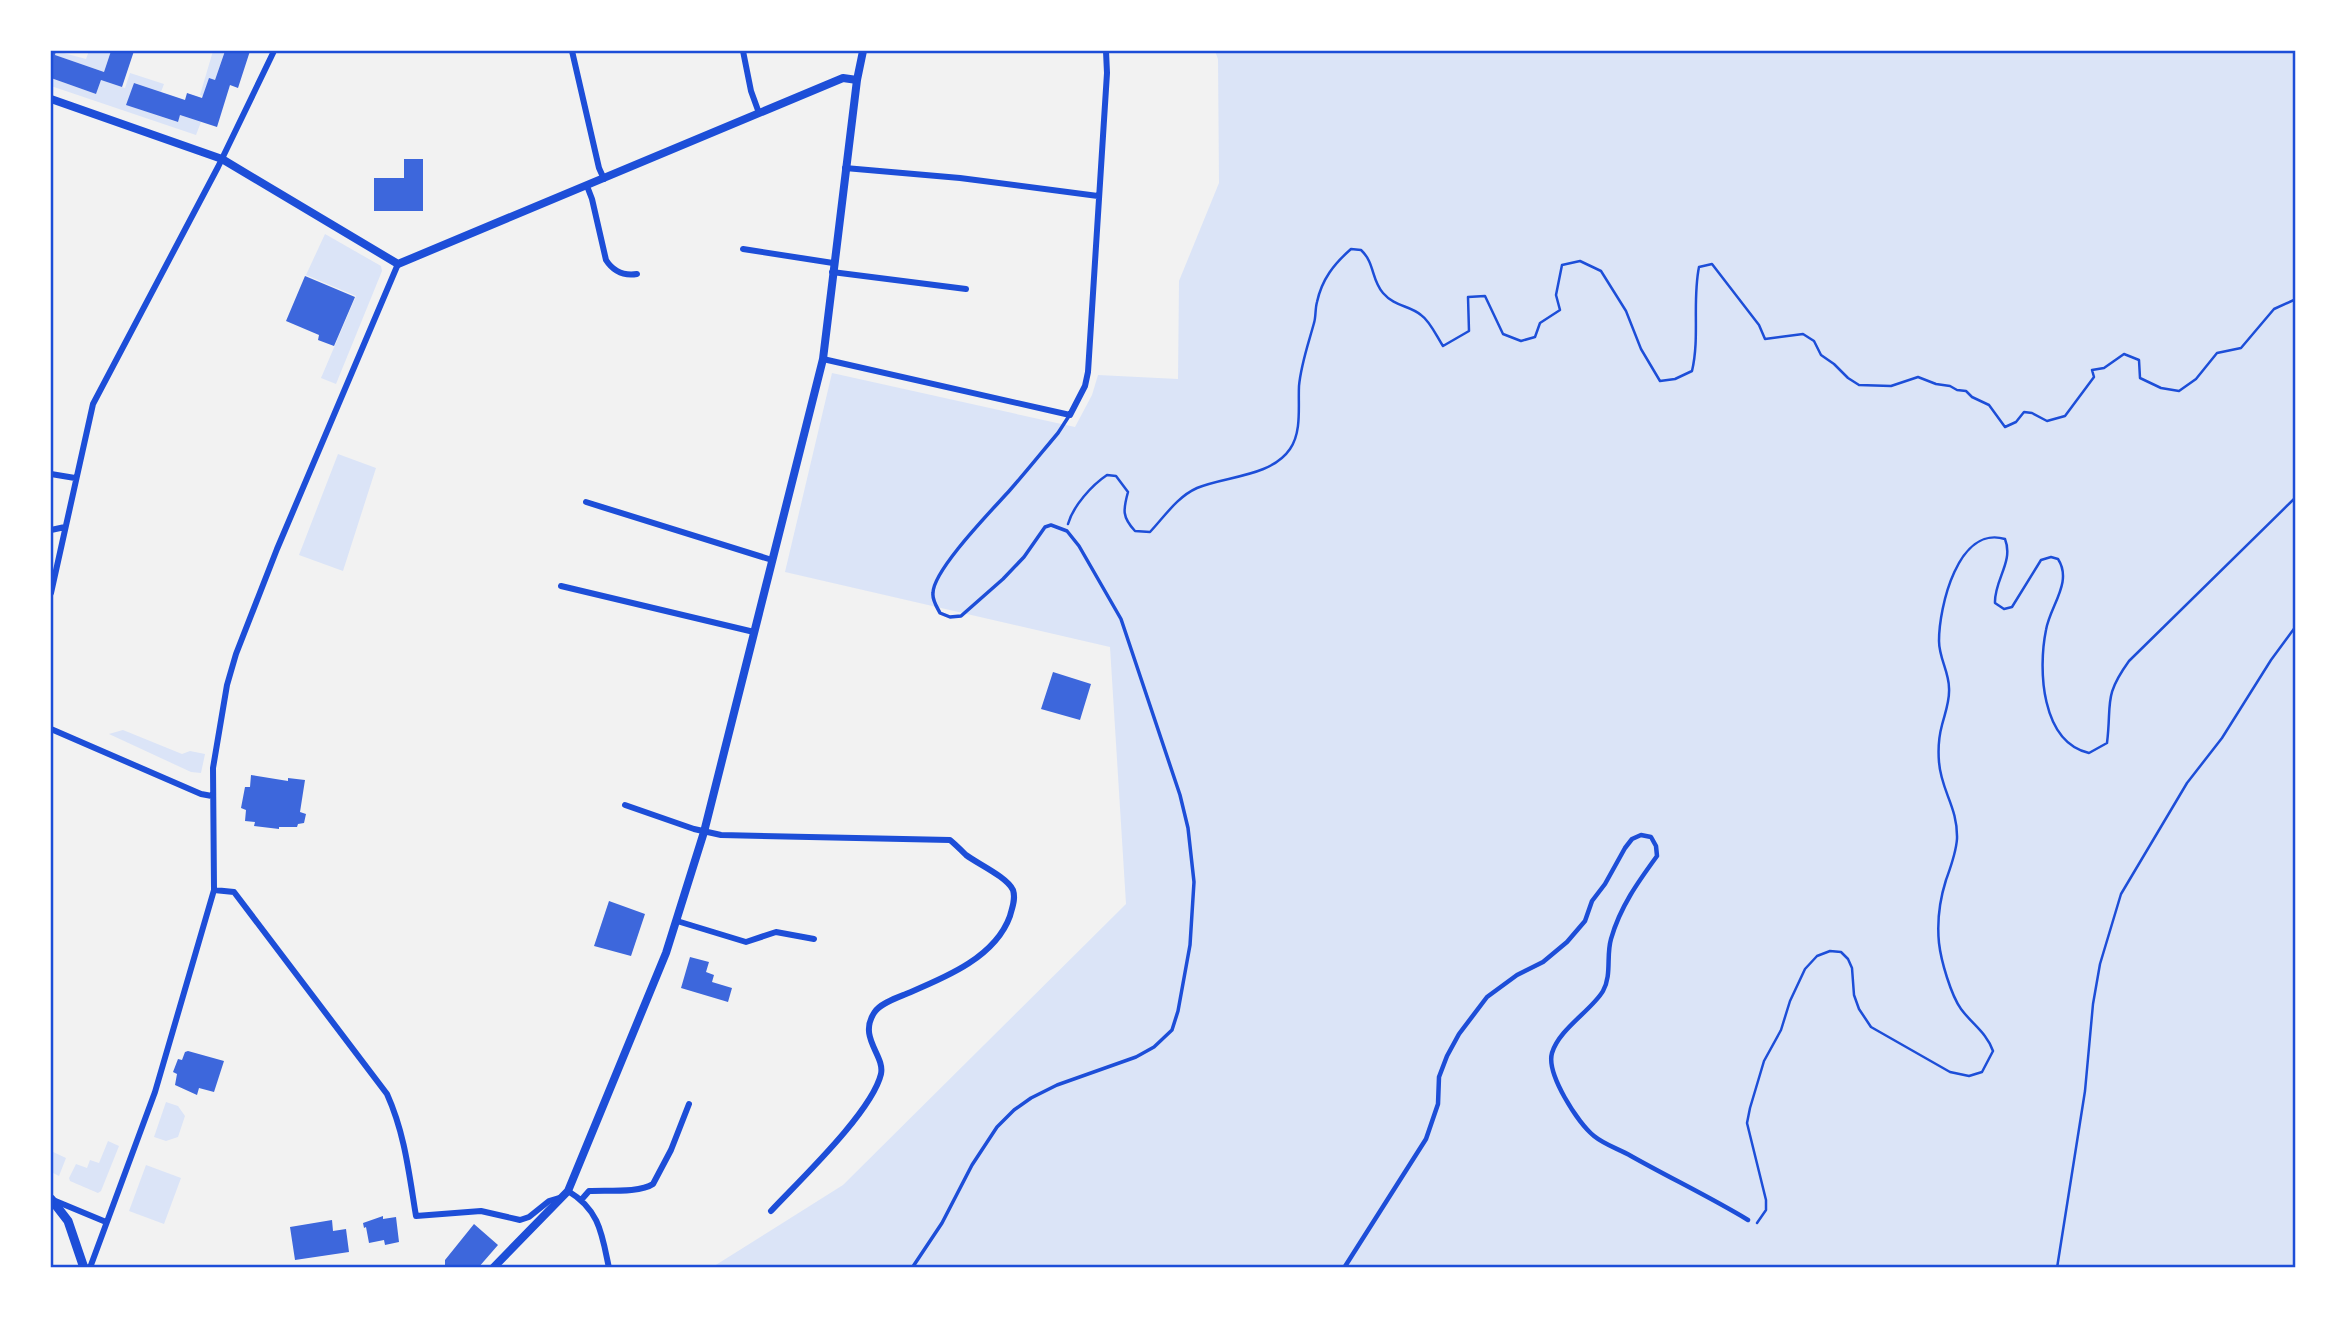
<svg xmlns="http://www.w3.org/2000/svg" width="2347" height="1319" font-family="'IBM Plex Serif',serif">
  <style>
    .green { fill: #dbe4f7 }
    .building { fill: #3d67dc }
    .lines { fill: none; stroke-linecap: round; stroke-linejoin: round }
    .path { stroke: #1d4ed8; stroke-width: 2.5 }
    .service { stroke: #1d4ed8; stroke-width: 3.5 }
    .pedestrian { stroke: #1d4ed8; stroke-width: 4.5 }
    .minor { stroke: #1d4ed8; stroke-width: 6 }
    .tertiary { stroke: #1d4ed8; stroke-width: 8 }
    .secondary { stroke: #1d4ed8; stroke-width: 9 }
    .neatline { fill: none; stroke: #1d4ed8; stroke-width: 2.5 }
  </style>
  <rect width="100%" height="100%" fill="#f2f2f2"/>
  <path class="green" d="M56,51L86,59L89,51H111L104,72L55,55Z
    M213,51L224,53L215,80L209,79L203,96L200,95Z
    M1215,51H2296V1268H711L843,1185L1126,904L1110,647L785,572L832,373L1075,427L1092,395L1098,375L1178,379L1179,281L1219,183L1218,59Z
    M130,73L164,84L161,92L134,83L127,105L177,122L180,115L201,122L196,135L51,86V78L96,94L101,80L125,88Z
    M325,234L381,266L382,271L336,384L321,378L356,296L306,275Z
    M338,454L376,468L343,571L299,555Z
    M123,730L182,754L190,751L205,754L201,773L191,772L109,734Z
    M166,1102L178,1106L185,1116L178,1137L166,1141L154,1137Z
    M108,1141L119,1146L101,1191L98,1193L70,1181L69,1178L76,1164L87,1168L90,1160L99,1163Z
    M51,1151L66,1158L59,1176L51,1172Z
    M146,1165L181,1178L164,1224L129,1211Z"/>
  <path class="building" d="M51,51H56L55,55L104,72L111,51H134L122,87L101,80L96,94L51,78Z
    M225,51H250L238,88L230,85L217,127L180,115L178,122L126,105L134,83L185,100L187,93L202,98L209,78L215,80Z
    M404,159H423V211H374V178H404Z
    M305,276L355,297L334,346L318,340L319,335L286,321Z
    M1053,672L1091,684L1080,720L1041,709Z
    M251,775L288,781V778L305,780L300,812L306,814L304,823L298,824L297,827H279V829L254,826L255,822L245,821L246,810L241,808L245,787H250Z
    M609,901L645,914L631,956L594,946Z
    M690,957L709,962L706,972L714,975L712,982L732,988L728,1002L681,988Z
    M188,1051L224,1061L214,1092L199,1088L197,1095L175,1085L177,1074L173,1072L178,1059L182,1060L185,1052Z
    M383,1216V1219L396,1217L399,1242L385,1245L384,1240L369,1243L366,1227L364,1228L363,1223Z
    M332,1220L333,1231L346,1229L349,1252L295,1260L290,1227Z
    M474,1224L498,1245L478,1268H445V1260Z"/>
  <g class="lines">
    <path class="path" d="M1068,524C1073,506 1092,485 1107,475L1116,476L1128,492C1123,510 1122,517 1135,531L1150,532C1165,516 1177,497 1197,488C1225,476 1271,477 1290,449C1302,432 1298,406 1299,386C1301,364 1308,345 1314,323C1316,317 1315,309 1317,302C1322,279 1334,264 1351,249L1361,250C1375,263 1371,279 1383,293C1395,307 1409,305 1421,315C1430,321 1437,337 1443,346L1469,331L1468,297L1485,296L1503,334L1521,341L1535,337L1540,323L1560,310L1556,295L1562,265L1580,261L1601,271L1626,311L1641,349L1660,381L1675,379L1692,371C1700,337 1692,301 1699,267L1712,264L1759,325L1765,339L1803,334L1814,341L1821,355L1834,364L1848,378L1859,385L1891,386L1918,377L1936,384L1950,386L1957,390L1966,391L1972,397L1989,405L2005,427L2016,422L2024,412L2032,413L2047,421L2065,416L2094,377L2092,370L2104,368L2124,354L2139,360L2140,378L2161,388L2179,391L2196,379L2217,353L2241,348L2274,309L2296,299
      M1757,1223L1766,1210V1200L1747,1123L1750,1108L1764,1061L1781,1030L1790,1001L1805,969L1817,956L1830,951L1841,952L1848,959L1852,968L1854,995L1859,1009L1871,1027L1950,1072L1969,1076L1982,1072L1993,1051C1987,1033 1972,1024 1961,1009C1951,995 1941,961 1939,943C1937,923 1940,899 1946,880C1951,866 1956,853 1957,839C1958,807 1941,791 1939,762C1938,750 1939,736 1942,725C1945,713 1950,701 1949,688C1949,672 1939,658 1939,641C1939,607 1958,525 2005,539C2014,562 1994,580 1995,603L2004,609L2012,607L2041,560L2051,557L2058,559C2073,582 2050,606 2046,630C2038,669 2041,742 2089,753L2107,743C2112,703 2103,697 2129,661L2296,497
      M2057,1268L2085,1091L2093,1004L2100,964L2121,894L2187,783L2222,738L2271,660L2296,626"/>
    <path class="service" d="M912,1268L942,1223L972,1165L997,1127L1014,1110L1031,1098L1057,1085L1136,1057L1154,1047L1172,1030L1178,1011L1190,945L1194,882L1188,828L1180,795L1121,619L1079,546L1067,531L1051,525L1045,527L1024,557L1003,579L961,616L950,617L940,613C937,607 932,600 933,593C933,570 993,509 1010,490C1026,472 1042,452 1058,433L1069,416"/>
    <path class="pedestrian" d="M1344,1268L1426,1139L1438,1104L1439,1077L1447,1056L1459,1034L1487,997L1517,975L1543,962L1567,942L1585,921L1592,901L1605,884L1625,848L1632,839L1641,835L1651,837L1656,846L1657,856C1638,882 1620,907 1611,939C1606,956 1612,975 1603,991C1592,1010 1559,1029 1552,1053C1546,1074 1578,1123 1594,1136C1605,1145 1619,1149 1631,1156C1670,1178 1710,1197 1748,1220"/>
    <path class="minor" d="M572,51L599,168L604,179
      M743,51L751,91L759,113
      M845,168L960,178L1098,196
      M587,186L592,199L606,260C613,271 624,276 637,274
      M743,249L833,263
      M832,272L966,289
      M823,359L1070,415L1085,386L1088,372L1107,73L1106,51
      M51,474L75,478
      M586,502L772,560
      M51,530L65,527
      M561,586L754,632
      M51,593L93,404L218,167L274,51
      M51,729L201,794L212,796
      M625,805L694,829L721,835L950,840C956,845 961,850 966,855C978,864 1007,877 1013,890C1016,899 1012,908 1010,916C995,958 944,978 906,994C896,998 879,1004 874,1013C858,1038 885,1055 881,1074C872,1112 799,1181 771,1211
      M214,890L234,892L387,1094C405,1134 409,1174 416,1216L481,1211L520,1220L529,1217L549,1201L559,1198
      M677,921L746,942L776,932L814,939
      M568,1191C600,1210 602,1235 609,1268
      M582,1199L589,1191C606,1190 640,1193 653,1184L671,1150L689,1104
      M53,1200L106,1222
      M88,1268L91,1265L155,1092L214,890L213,768L227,685L236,654L277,549L398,264"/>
    <path class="tertiary" d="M51,99L222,159L398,264L843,78L857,80
      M493,1268L568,1191L666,953L704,832L823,359L857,80L863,51"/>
    <path class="secondary" d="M51,1199L68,1221L84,1268"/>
  </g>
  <rect width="2347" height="1319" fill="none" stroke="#ffffff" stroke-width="105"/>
  <rect x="52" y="52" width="2242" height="1214" class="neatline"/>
</svg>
